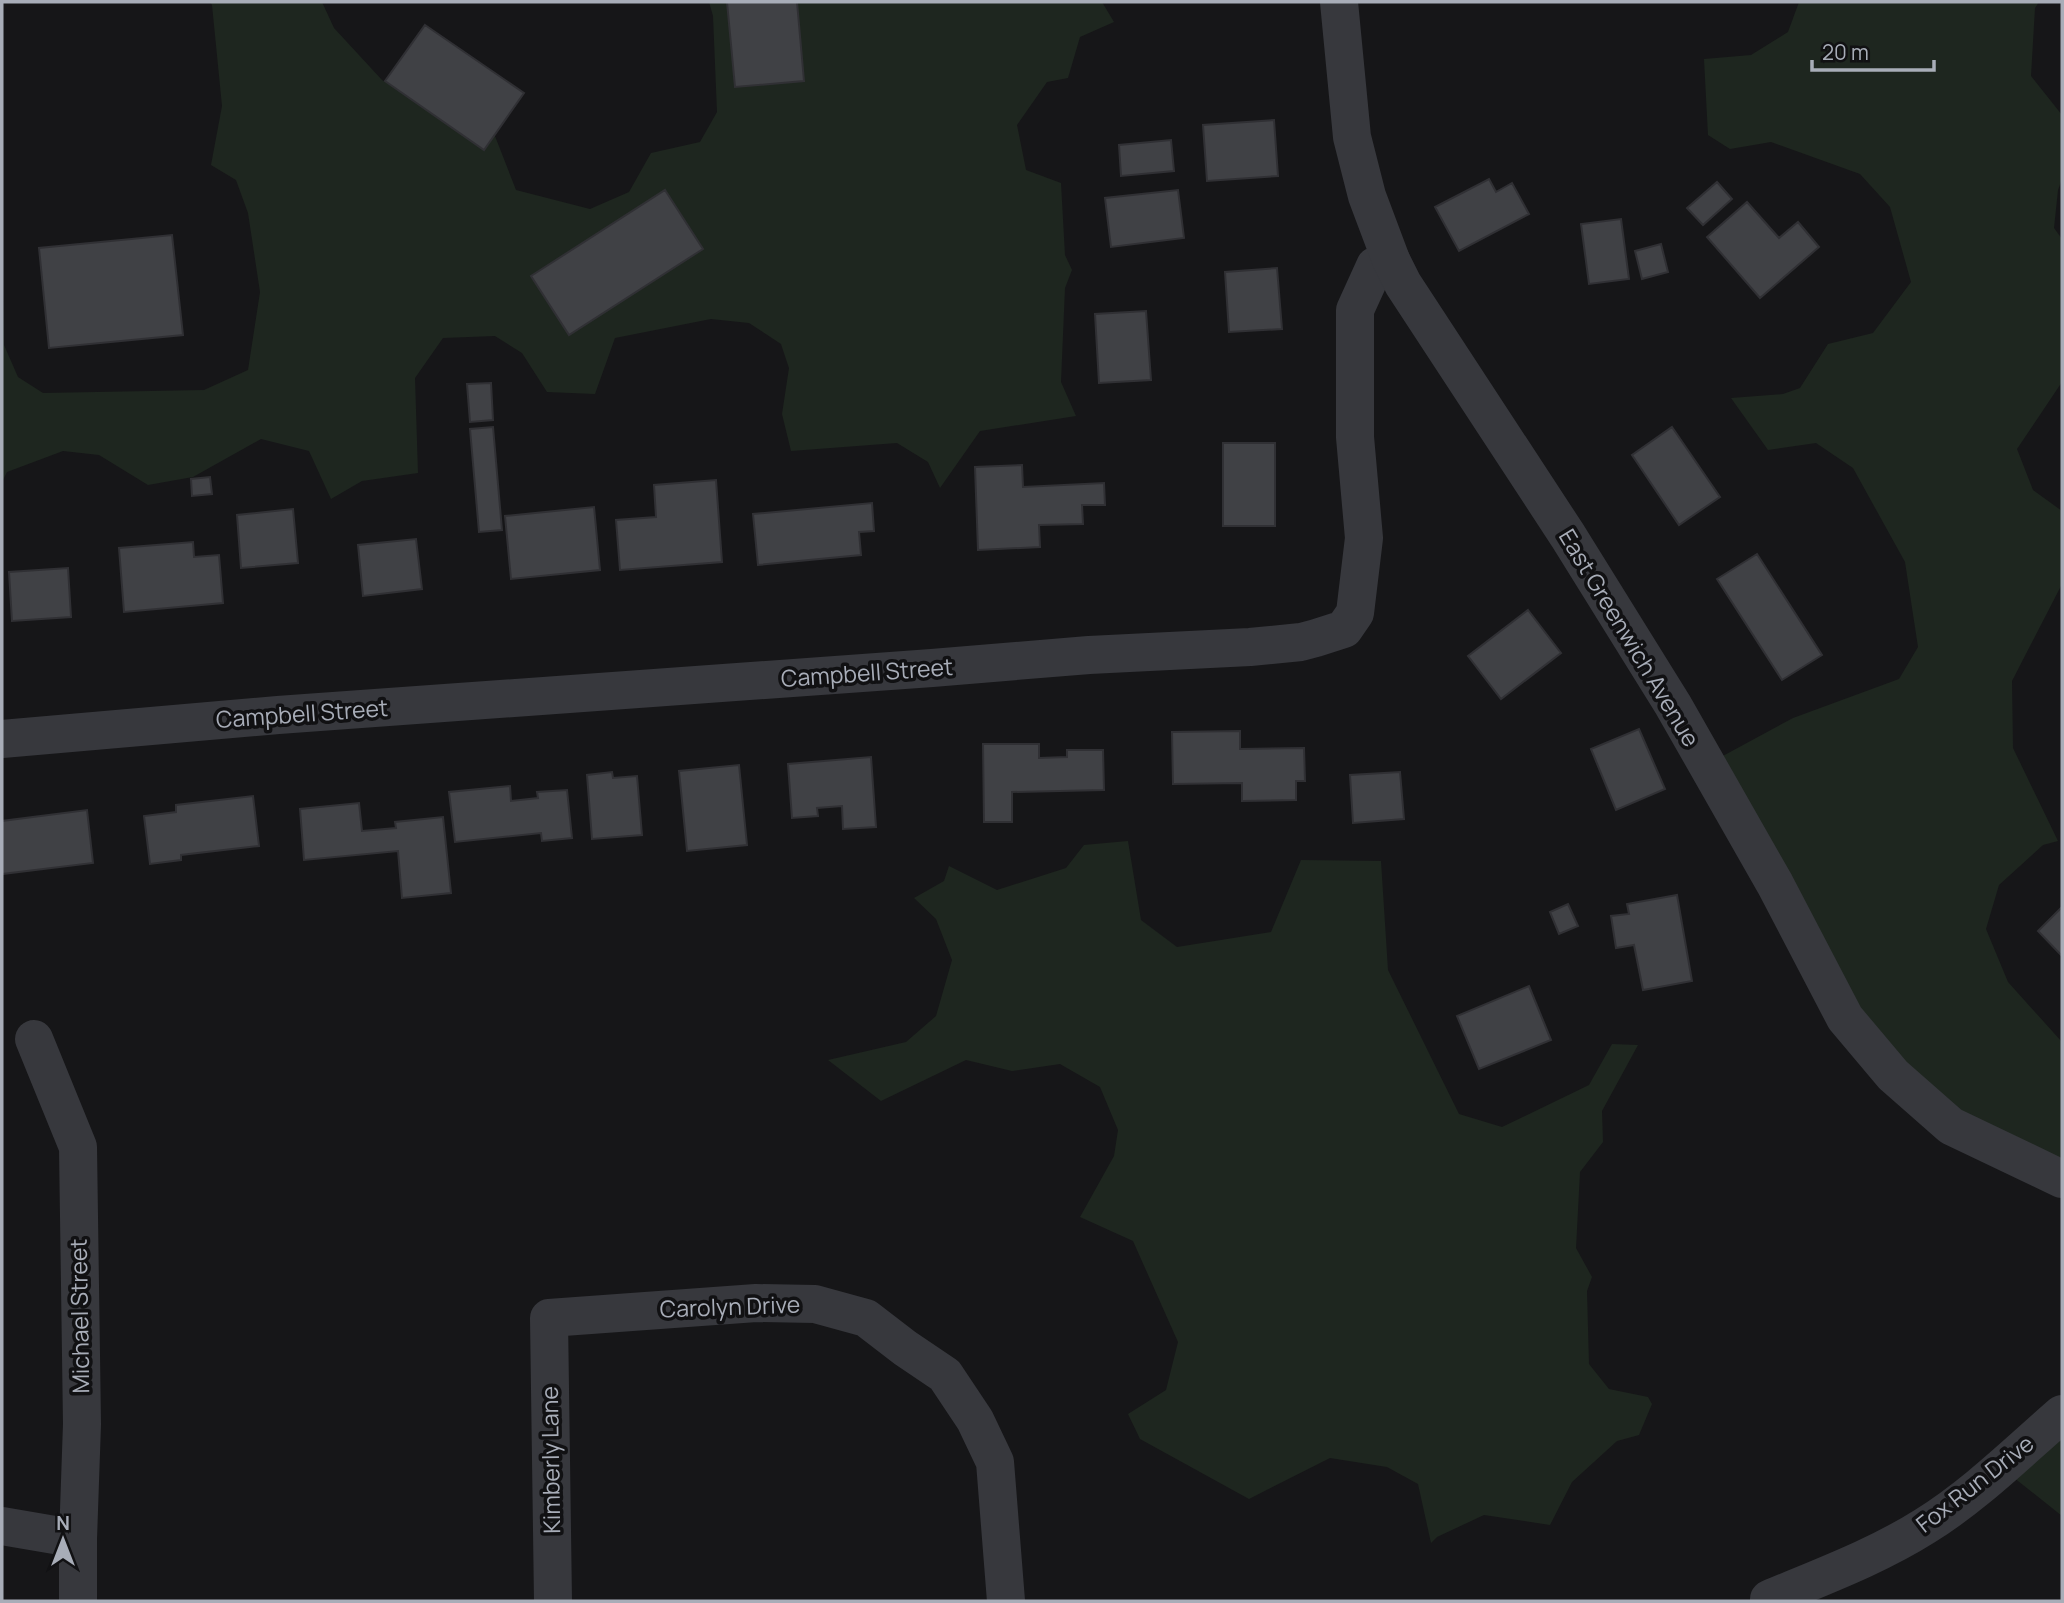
<svg xmlns="http://www.w3.org/2000/svg" width="2064" height="1603" font-family="Manrope,sans-serif">
  <style>
    .green { fill: #1e261f }
    .building { fill: #404145; stroke: #303034; stroke-width: 2 }
    .lines { fill: none; stroke-linecap: round; stroke-linejoin: round }
    .minor { stroke: #37383d; stroke-width: 38 }
    .tertiary { stroke: #37383d; stroke-width: 38 }
    .labels { text-anchor: middle; stroke-width: 7; stroke-linejoin: round; paint-order: stroke }
    .street-label { font-size: 23px; fill: #a8adb8; stroke: #111113 }
  </style>
  <rect width="100%" height="100%" fill="#161618"/>
  <path class="green" d="M210,2H322L334,28L382,80L438,114L493,131L516,190L590,209L629,192L651,153L700,142L717,112L713,16L709,2H1102L1114,22L1080,37L1068,78L1047,82L1017,125L1026,170L1061,183L1065,255L1072,270L1065,288L1061,382L1076,416L980,431L940,488L928,462L897,443L791,451L782,414L789,368L781,344L749,323L711,319L615,338L595,394L547,392L522,353L495,336L443,338L415,378L418,473L362,481L331,499L309,451L261,439L193,477L148,485L99,455L63,451L7,472L2,482V256L4,345L18,377L43,393L204,390L248,370L260,292L248,213L236,180L211,165L222,106L212,5Z
    M1799,2H2039L2035,8L2031,76L2062,115V179L2058,190L2054,228L2062,239V382L2017,449L2033,490L2062,511V584L2012,681L2013,748L2058,841L2043,845L1999,885L1986,929L2008,982L2062,1042V1179L1891,1075L1708,764L1793,718L1899,679L1918,647L1905,562L1853,468L1816,443L1768,450L1731,398L1783,394L1800,388L1828,344L1873,333L1911,282L1890,207L1860,174L1771,142L1730,149L1708,135L1704,59L1751,55L1788,32Z
    M1128,841L1141,920L1177,947L1271,932L1301,860L1381,861L1388,970L1459,1114L1502,1127L1589,1085L1612,1044L1638,1045L1602,1111L1603,1142L1580,1172L1576,1248L1592,1277L1587,1291L1589,1364L1609,1389L1648,1397L1652,1404L1639,1435L1617,1441L1572,1482L1550,1525L1484,1515L1437,1537L1431,1543L1418,1484L1387,1467L1330,1458L1249,1499L1140,1439L1128,1414L1166,1390L1178,1342L1133,1241L1080,1217L1114,1156L1118,1130L1100,1087L1060,1064L1012,1071L966,1060L881,1101L828,1060L906,1042L936,1016L952,960L936,919L914,898L944,881L949,866L997,890L1066,868L1084,845Z
    M2062,1423V1516L2013,1477Z"/>
  <path class="building" d="M727,2H797L804,81L735,87Z
    M425,25L524,93L484,150L385,81Z
    M1274,120L1278,176L1207,181L1203,125Z
    M1171,140L1174,171L1121,176L1119,145Z
    M1489,179L1496,192L1512,183L1529,214L1459,251L1435,207Z
    M1717,182L1732,199L1703,225L1687,208Z
    M665,190L703,249L569,335L531,276Z
    M1178,190L1184,238L1111,247L1105,198Z
    M1747,202L1779,238L1798,222L1819,247L1760,298L1707,237Z
    M1621,219L1629,279L1589,284L1581,224Z
    M172,235L183,335L49,348L39,248Z
    M1661,244L1668,272L1642,279L1635,251Z
    M1277,268L1282,329L1229,332L1225,272Z
    M1146,311L1151,380L1099,383L1095,314Z
    M491,383L493,420L470,422L467,384Z
    M493,427L502,530L479,532L470,429Z
    M1672,427L1720,497L1679,525L1632,455Z
    M1223,443H1275V526H1223Z
    M1022,465L1023,487L1104,483L1105,505H1082L1083,524L1039,525L1040,547L978,550L975,467Z
    M210,477L212,494L192,496L191,479Z
    M716,480L722,562L620,570L616,520L656,517L654,485Z
    M872,503L874,531L859,532L861,555L758,565L753,514Z
    M594,507L600,570L511,579L505,516Z
    M293,509L298,563L241,568L237,515Z
    M416,539L422,589L363,596L358,545Z
    M193,542L194,557L219,555L223,603L124,612L119,548Z
    M1757,554L1822,655L1782,680L1717,579Z
    M68,568L71,617L12,621L9,572Z
    M1528,610L1561,653L1501,699L1468,656Z
    M1639,729L1665,789L1616,810L1591,749Z
    M1240,731V749L1304,748L1305,781H1296V800L1242,801V783L1173,784L1172,732Z
    M983,744H1039V758L1067,757V750H1103L1104,790L1012,792V822H984Z
    M871,757L876,827L843,829L842,806L817,808L818,816L792,818L788,764Z
    M739,765L747,845L687,851L679,771Z
    M612,772L613,778L637,776L642,835L592,839L587,775Z
    M1400,772L1404,819L1353,823L1350,775Z
    M510,786L511,801L538,798L537,792L567,790L572,838L542,841L541,833L455,842L449,792Z
    M253,796L259,846L181,855V860L150,864L144,816L176,812V805Z
    M359,803L362,831L396,828L395,822L443,817L451,893L402,898L398,851L304,860L300,809Z
    M87,810L93,863L2,874V821Z
    M1677,895L1692,981L1643,990L1634,945L1616,948L1611,916L1629,914L1627,904Z
    M1568,904L1578,926L1559,934L1550,912Z
    M2062,907V956L2038,931Z
    M1529,986L1551,1040L1479,1069L1457,1016Z"/>
  <g class="lines">
    <path class="minor" d="M2,739L278,715L932,668L1089,655L1250,647L1301,642L1316,638L1344,629L1355,613L1364,538L1355,437V310L1375,266L1391,260
      M34,1039L78,1147L82,1424L78,1539V1601
      M2,1526L78,1539
      M1769,1599C1821,1577 1876,1557 1925,1526C1975,1495 2018,1452 2062,1414
      M553,1601L549,1318L756,1303L815,1304L866,1318L905,1348L945,1375L975,1420L995,1462L1006,1601"/>
    <path class="tertiary" d="M1339,2L1352,137L1367,196L1391,260L1403,284L1568,536L1673,705L1775,884L1845,1018L1893,1075L1951,1126L2062,1179"/>
  </g>
  <g class="labels">
    <g class="street-label">
      <text transform="translate(1629 638) rotate(59)" y="8">East Greenwich Avenue</text>
      <text transform="translate(867 673) rotate(-4)" y="8">Campbell Street</text>
      <text transform="translate(302 714) rotate(-4)" y="8">Campbell Street</text>
      <text transform="translate(730 1307) rotate(-2)" y="8">Carolyn Drive</text>
      <text transform="translate(80 1316) rotate(-91)" y="8">Michael Street</text>
      <text transform="translate(551 1460) rotate(-91)" y="8">Kimberly Lane</text>
      <text transform="translate(1975 1484) rotate(-38)" y="8">Fox Run Drive</text>
    </g>
  </g>
  <rect width="2064" height="1603" fill="none" stroke="#a8adb8" stroke-width="7"/>
  <g transform="translate(63 1540)" stroke="#111113" stroke-width="5" paint-order="stroke">
  <path d="M0-5L12 26L0 18L-12 26Z" fill="#a8adb8"/>
  <text y="-10" font-size="19" font-weight="bold" text-anchor="middle" fill="#a8adb8">N</text>
  </g>
  <path d="M1812 60v10h122v-10" fill="none" stroke="#a8adb8" stroke-width="3.5"/>
  <text x="1822" y="60" font-size="21" fill="#a8adb8" stroke="#111113" stroke-width="5" paint-order="stroke">20 m</text>
</svg>
